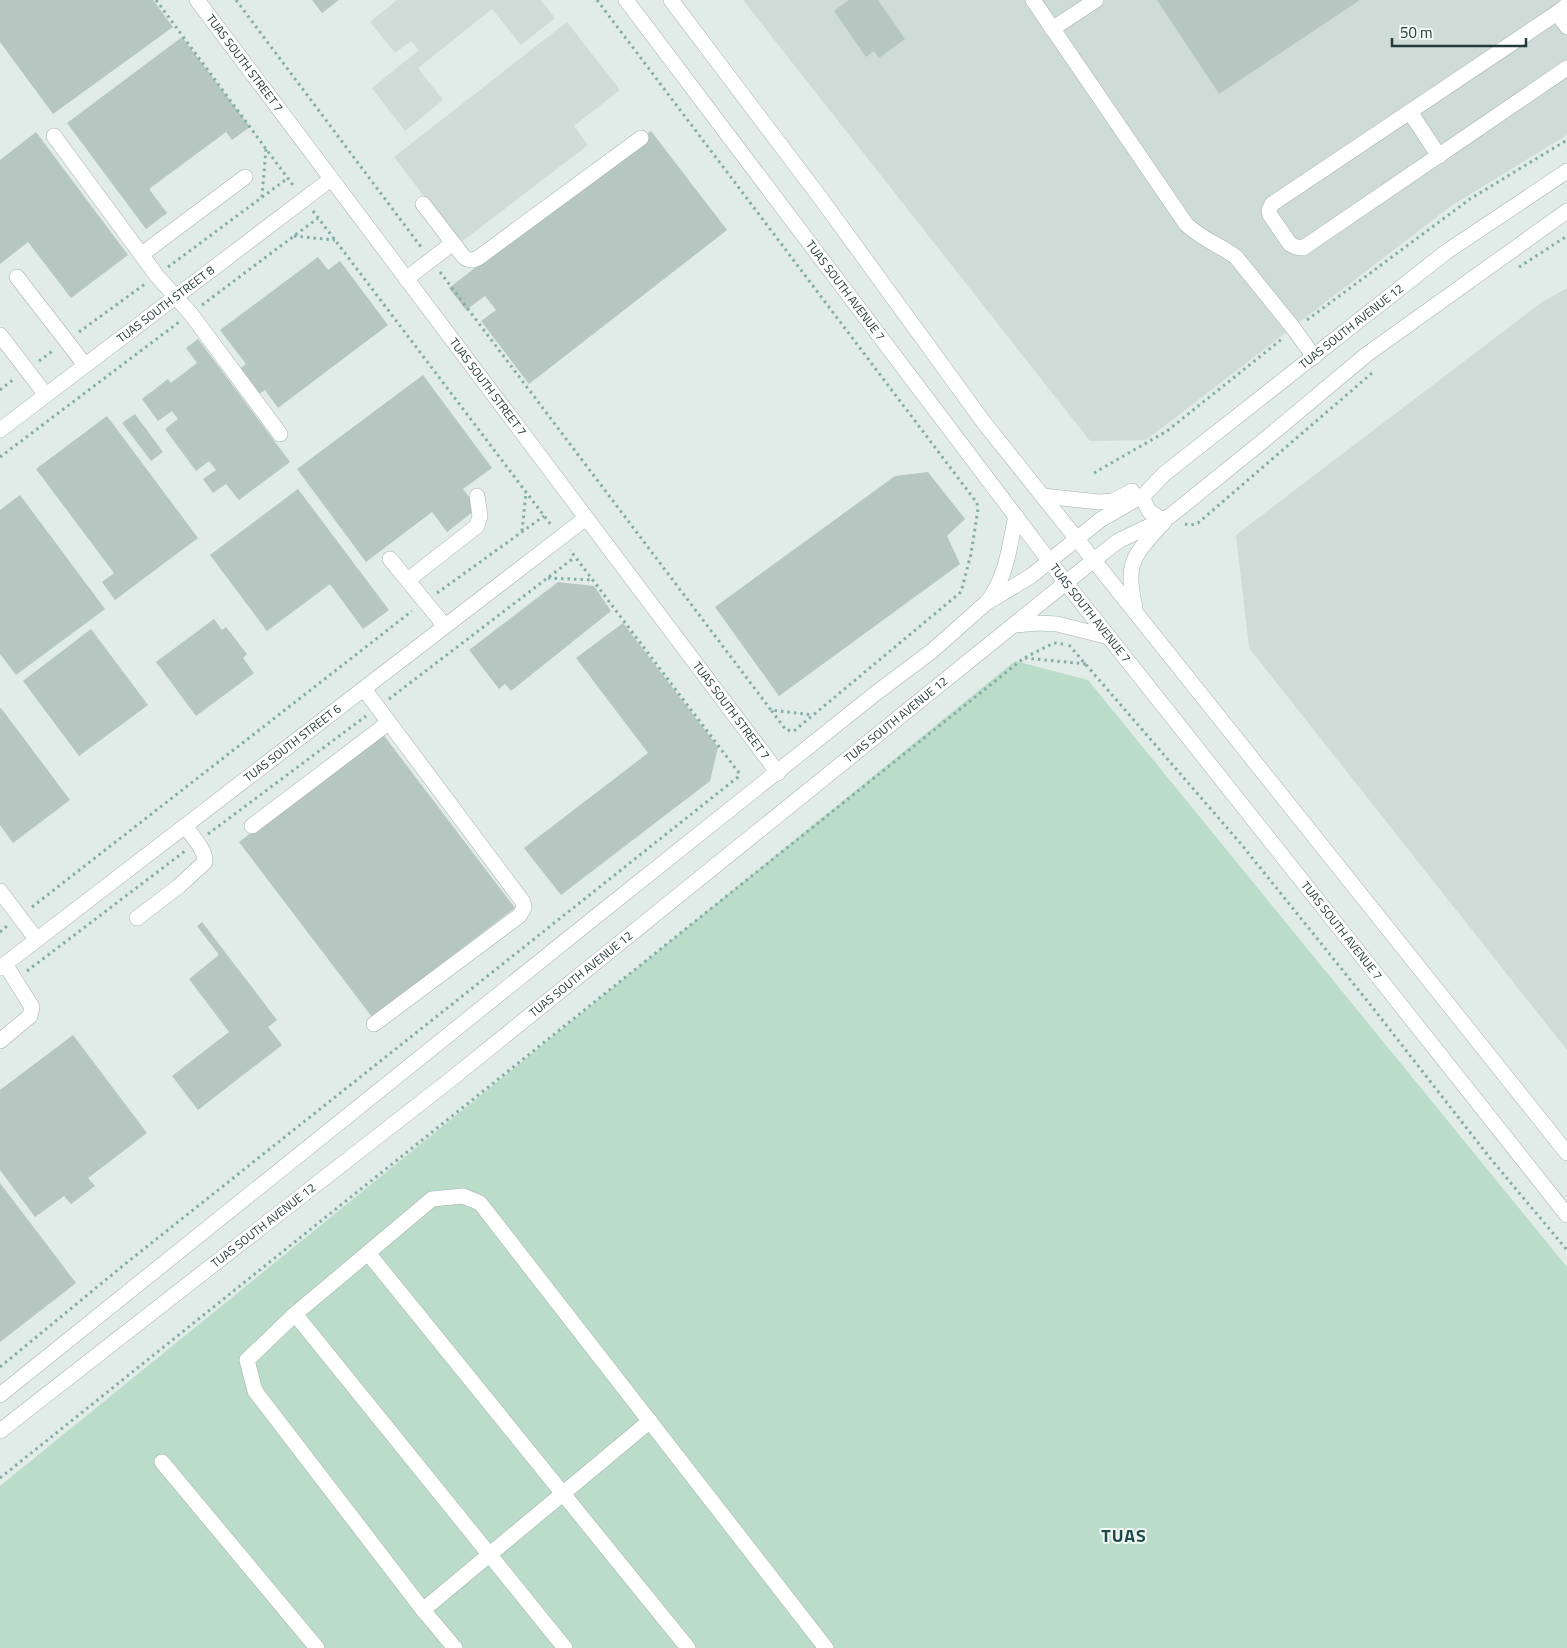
<svg xmlns="http://www.w3.org/2000/svg" width="1567" height="1648" font-family="'Titillium Web',sans-serif">
  <style>
    .built { fill: #cfdbd7 }
    .green { fill: #badcc8 }
    .building { fill: #b6c6c1 }
    .lines { fill: none; stroke-linecap: round; stroke-linejoin: round }
    .minor-casing { stroke: #a4b3b0; stroke-width: 16 }
    .path { stroke: #82aea6; stroke-width: 3; stroke-dasharray: 2.5 4; stroke-linecap: butt }
    .minor { stroke: #fff; stroke-width: 15 }
    .labels { text-anchor: middle; stroke-width: 4; stroke-linejoin: round; paint-order: stroke }
    .street-label { font-size: 12px; fill: #223b38; stroke: #f1f8f5 }
    .district-label { font-size: 18px; font-weight: bold; letter-spacing: 1px; fill: #1f4c48; stroke: #f1f8f5 }
  </style>
  <rect width="100%" height="100%" fill="#e1ebe8"/>
  <path class="built" d="M397,0H541L555,18L521,45L492,9L418,68L443,100L405,131L372,88L419,50L411,41L395,53L370,22Z
    M743,0H1567V135L1451,206L1146,440L1090,441Z
    M567,22L620,90L574,126L588,145L460,243L394,157Z
    M1567,288V1050L1249,648L1236,535L1542,302Z"/>
  <path class="green" d="M1015,661L1088,680L1567,1267V1648H0V1486Z"/>
  <path class="building" d="M0,0H153L173,27L53,114L0,42Z
    M312,0H339L322,13Z
    M849,0H878L905,39L879,58L874,51L866,57L834,11Z
    M1157,0H1360L1219,94Z
    M182,37L250,127L232,140L226,132L149,189L167,213L146,229L67,123Z
    M651,131L727,230L529,384L481,321L496,310L485,296L466,310L449,288Z
    M36,132L128,255L71,298L28,242L0,264V160Z
    M318,257L328,270L340,261L388,325L278,408L265,390L257,395L238,370L246,364L220,330Z
    M198,339L290,462L239,500L226,484L213,493L203,479L216,470L209,461L196,471L165,429L178,419L172,411L158,421L142,399L168,379L171,383L197,363L186,348Z
    M423,375L492,468L463,489L478,508L447,532L432,512L366,562L297,469Z
    M135,414L163,452L151,461L122,423Z
    M107,416L198,538L115,600L102,582L114,573L36,469Z
    M928,472L965,519L947,536L960,564L779,696L715,607L895,476Z
    M298,489L389,610L363,629L330,584L267,631L210,555Z
    M20,495L105,609L16,675L0,654V510Z
    M558,582L594,586L611,611L511,691L505,684L499,689L469,650Z
    M214,619L222,630L226,627L247,654L243,658L254,673L196,716L156,662Z
    M623,623L718,747L710,781L561,895L524,848L648,753L576,658Z
    M91,629L148,705L79,756L23,681Z
    M1,708L70,800L13,843L0,825V709Z
    M382,733L515,908L372,1017L239,842Z
    M202,922L277,1020L268,1027L282,1045L198,1110L172,1076L229,1032L189,979L219,955L197,926Z
    M73,1035L147,1133L88,1178L95,1186L71,1204L64,1196L35,1217L0,1170V1090Z
    M0,1183L76,1283L0,1342Z"/>
  <g class="lines">
    <defs>
      <g id="minor">
        <path id="s1" d="M197,0L778,773"/>
        <path id="s2" d="M626,0L1066,583L1567,1215"/>
        <path d="M671,0L822,200L985,424L1567,1153"/>
        <path d="M1033,0L1186,224C1201,239 1220,245 1236,257L1294,329L1314,357"/>
        <path d="M1567,5L1557,13L1272,204L1269,210L1270,215L1290,244L1296,247L1303,248L1567,68"/>
        <path d="M1557,13L1567,27"/>
        <path d="M1052,29L1096,0"/>
        <path d="M1410,112L1439,156"/>
        <path d="M54,136L157,276L191,314L280,434"/>
        <path d="M423,204L463,256C468,261 472,261 478,258L641,138"/>
        <path d="M142,254L245,177"/>
        <path d="M17,277L85,365"/>
        <path d="M406,279L453,243"/>
        <path d="M0,335L46,395"/>
        <path id="s3" d="M0,430L331,179"/>
        <path d="M1145,494L1143,499L1149,511L1162,520L1170,516L1274,432L1366,355L1567,211"/>
        <path d="M1043,496L1099,502L1113,501L1132,491"/>
        <path d="M390,559L445,626"/>
        <path d="M408,580L477,526L480,516L477,496"/>
        <path d="M990,598C1008,572 1009,546 1016,516"/>
        <path d="M1135,607C1124,562 1135,554 1164,522"/>
        <path d="M1015,625L1038,623L1057,624L1109,637"/>
        <path d="M364,689L523,902L524,908L519,916L374,1024"/>
        <path d="M252,826L388,723"/>
        <path d="M0,891L37,940"/>
        <path d="M137,918L179,886L205,862C206,850 192,836 185,826"/>
        <path id="s4" d="M0,968L586,518"/>
        <path d="M0,1041L30,1016L32,1007L5,964"/>
        <path d="M368,1253L688,1648"/>
        <path d="M295,1314L565,1648"/>
        <path id="s5" d="M0,1395L584,926L876,693L932,651L986,603L1031,576L1100,520L1145,494L1164,474L1446,252L1567,171"/>
        <path id="s6" d="M0,1431L450,1080L1094,560L1118,541L1162,520"/>
        <path d="M162,1462L317,1648"/>
        <path d="M423,1610L650,1421"/>
        <path d="M455,1648L423,1610L255,1391L247,1360L295,1314L432,1199L463,1196L480,1203L826,1648"/>
      </g>
    </defs>
    <use href="#minor" class="minor-casing"/>
    <path class="path" d="M156,0L295,188
      M236,0L421,247
      M597,0L977,503L978,509L971,554L961,592L794,731L786,730L771,710
      M262,197L266,149
      M313,211L551,525
      M294,236L335,240
      M168,267L288,178
      M1519,267L1567,236
      M440,272L771,710L813,715
      M202,305L318,218
      M1307,320L1470,199L1567,140
      M79,332L145,284
      M39,361L54,350
      M0,390L15,378
      M0,457L179,322
      M1094,473L1167,431L1282,339
      M1185,524L1191,525L1198,523L1372,373
      M522,531L526,493
      M548,578L593,580
      M437,593L544,516
      M1069,645L1241,844L1369,1003L1490,1158L1567,1250
      M1025,658L1086,664
      M389,699L575,557
      M208,834L366,716
      M32,907L412,611
      M0,932L7,926
      M27,971L185,851
      M0,1367L125,1264L738,777L739,773L570,550
      M0,1478L1024,658L1054,643L1063,644"/>
    <use href="#minor" class="minor"/>
  </g>
  <g class="labels">
    <g class="street-label">
      <text dy="4" stroke="none"><textPath href="#s1" startOffset="79">TUAS SOUTH STREET 7</textPath></text>
      <text dy="4" stroke="none"><textPath href="#s2" startOffset="364">TUAS SOUTH AVENUE 7</textPath></text>
      <text dy="4" stroke="none"><textPath href="#s3" startOffset="208">TUAS SOUTH STREET 8</textPath></text>
      <text dy="4" stroke="none"><textPath href="#s5" startOffset="1724">TUAS SOUTH AVENUE 12</textPath></text>
      <text dy="4" stroke="none"><textPath href="#s1" startOffset="484">TUAS SOUTH STREET 7</textPath></text>
      <text dy="4" stroke="none"><textPath href="#s2" startOffset="769">TUAS SOUTH AVENUE 7</textPath></text>
      <text dy="4" stroke="none"><textPath href="#s1" startOffset="889">TUAS SOUTH STREET 7</textPath></text>
      <text dy="4" stroke="none"><textPath href="#s6" startOffset="1144">TUAS SOUTH AVENUE 12</textPath></text>
      <text dy="4" stroke="none"><textPath href="#s4" startOffset="369">TUAS SOUTH STREET 6</textPath></text>
      <text dy="4" stroke="none"><textPath href="#s2" startOffset="1174">TUAS SOUTH AVENUE 7</textPath></text>
      <text dy="4" stroke="none"><textPath href="#s6" startOffset="739">TUAS SOUTH AVENUE 12</textPath></text>
      <text dy="4" stroke="none"><textPath href="#s6" startOffset="334">TUAS SOUTH AVENUE 12</textPath></text>
    </g>
    <g class="district-label">
      <text x="1124" y="1542">TUAS</text>
    </g>
  </g>
  <path d="M1392 38v8h134v-8" fill="none" stroke="#223b38" stroke-width="2.5"/>
  <text x="1400" y="38" font-size="15" fill="#223b38" stroke="#f1f8f5" stroke-width="4" paint-order="stroke">50 m</text>
</svg>
